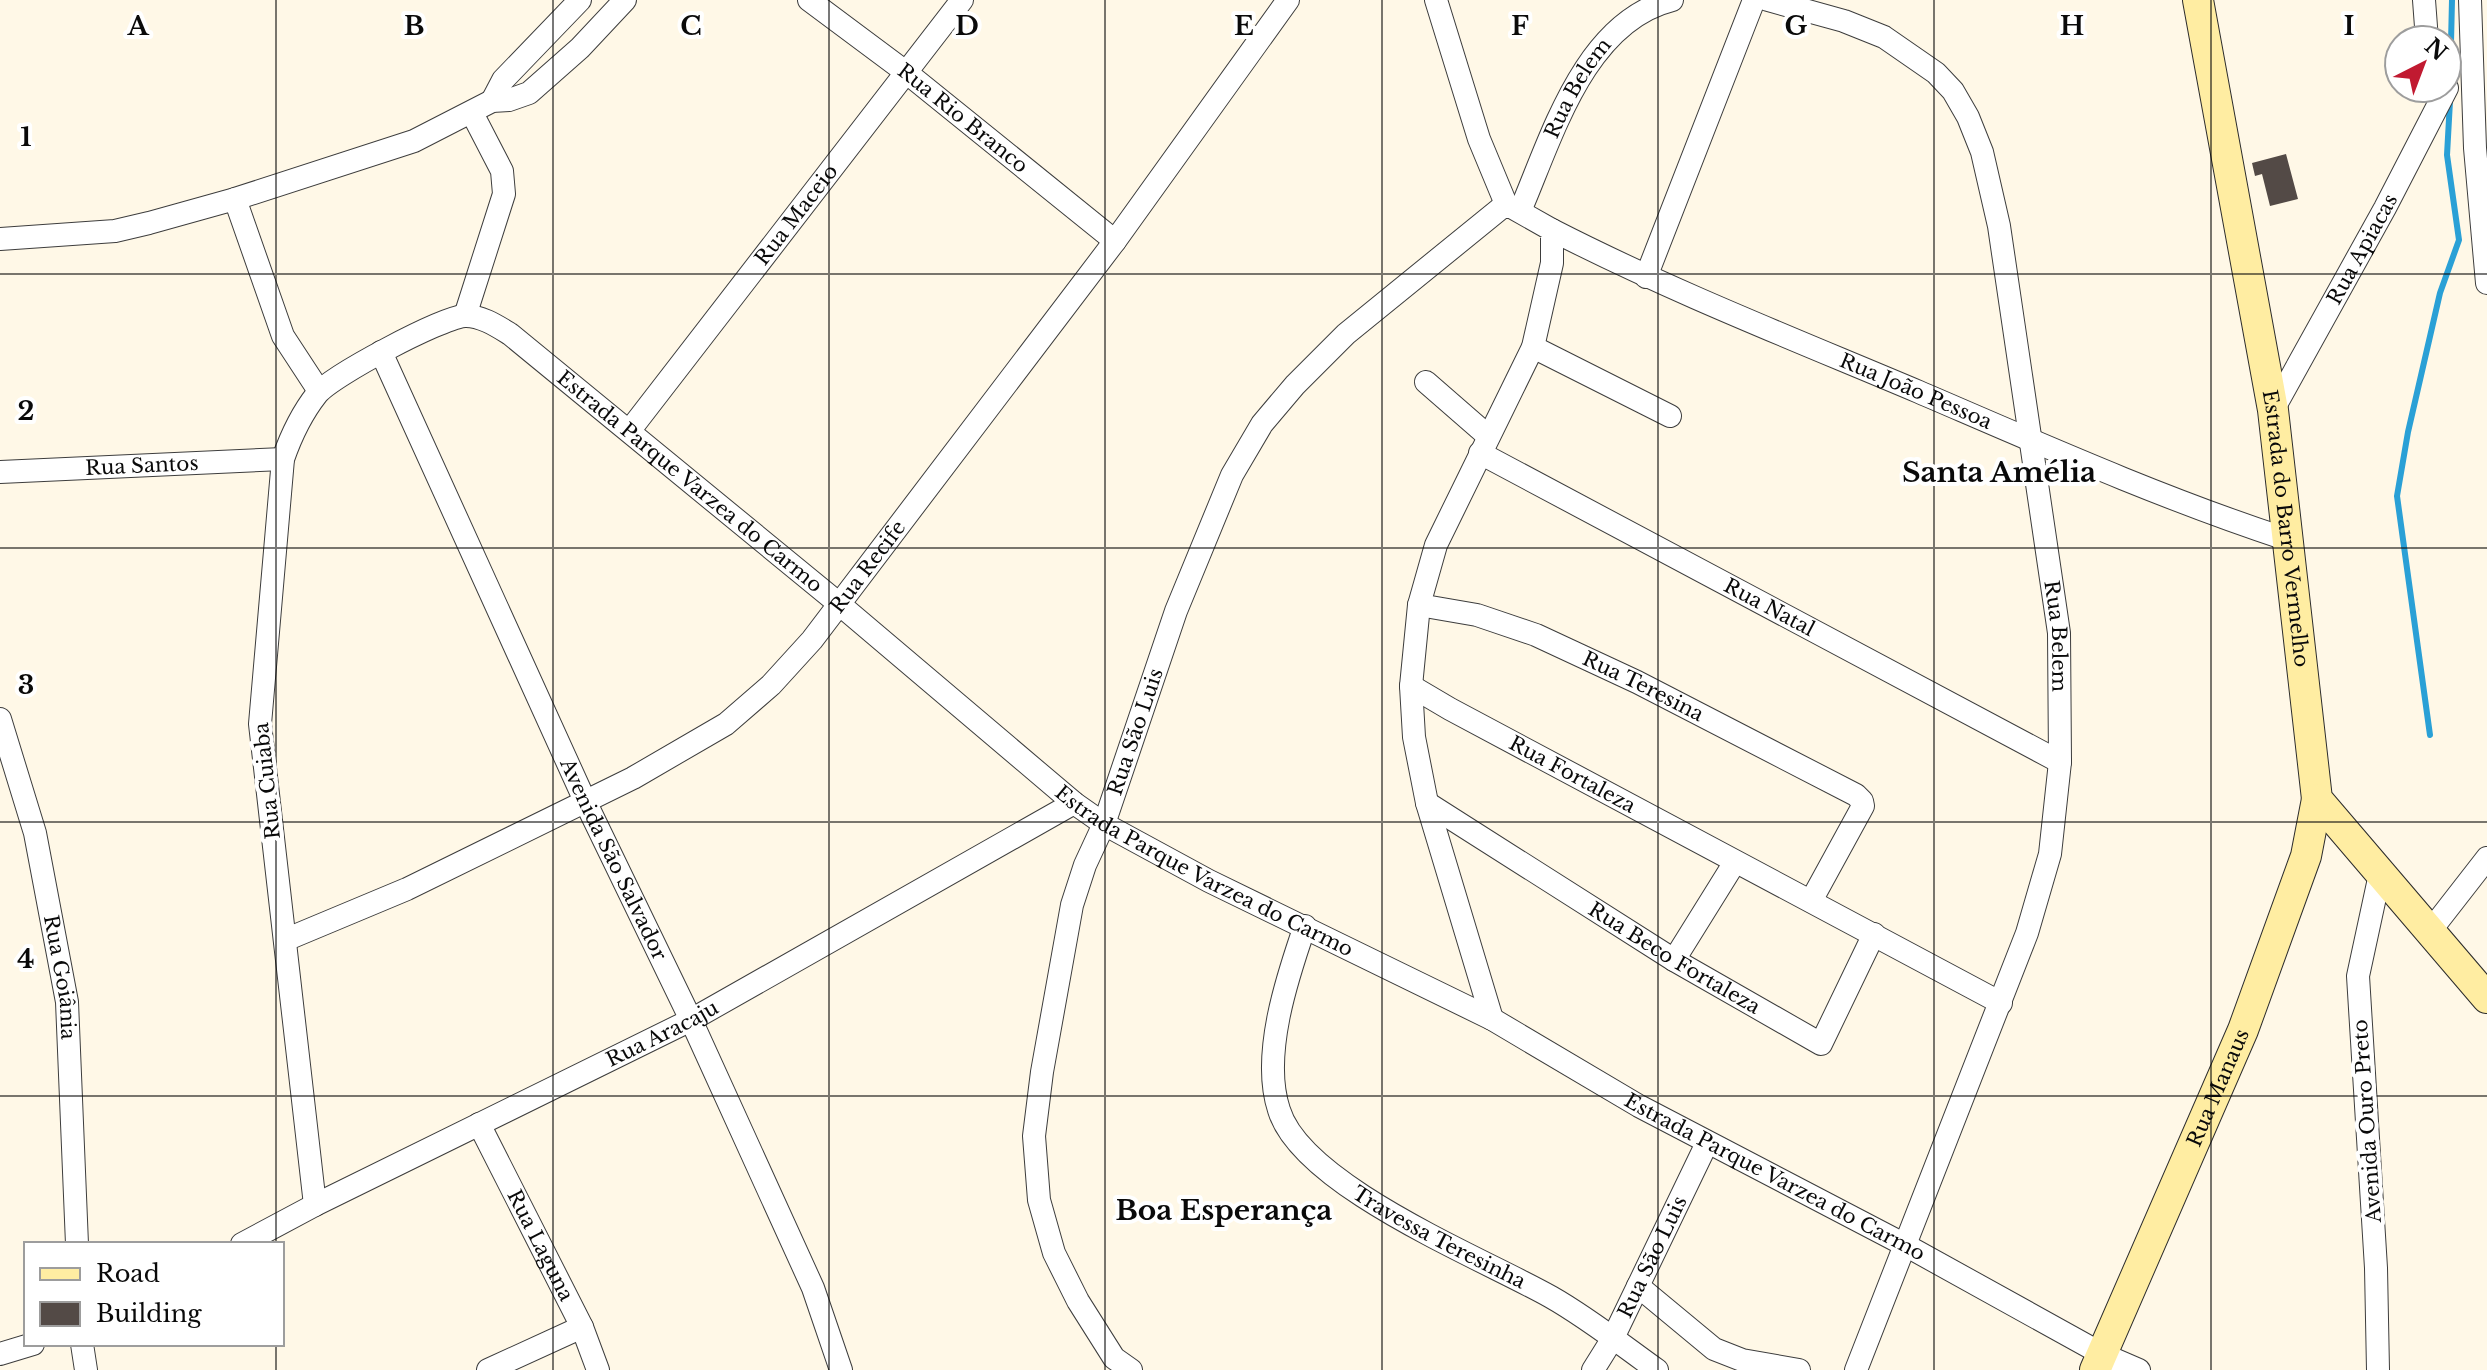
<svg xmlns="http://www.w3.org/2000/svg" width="2487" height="1370" font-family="'Libre Baskerville',serif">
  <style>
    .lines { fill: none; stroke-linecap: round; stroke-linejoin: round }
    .stream { stroke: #2aa0d6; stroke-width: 6 }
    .building { fill: #534a46 }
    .street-casing { stroke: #3d3d3d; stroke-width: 24 }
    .secondary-casing { stroke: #2c2c2c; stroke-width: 32 }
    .street { stroke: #fff; stroke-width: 22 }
    .secondary { stroke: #ffeda2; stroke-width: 30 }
    .grid { fill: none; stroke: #0a0a0a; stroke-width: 2; stroke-opacity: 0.55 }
    .labels { text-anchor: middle; stroke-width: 8; stroke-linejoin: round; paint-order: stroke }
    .street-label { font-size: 20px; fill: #0a0a0a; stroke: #fff }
    .district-label { font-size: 28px; font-weight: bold; fill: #0a0a0a; stroke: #fff }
    .grid-label { font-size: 26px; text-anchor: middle; font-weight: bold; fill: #0a0a0a; stroke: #fff; stroke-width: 8; stroke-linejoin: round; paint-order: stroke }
  </style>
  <rect width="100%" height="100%" fill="#fff8e7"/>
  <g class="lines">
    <path class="stream" d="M2450,86L2452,0
      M2430,735L2397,496L2408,432L2440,293L2459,240L2447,155L2450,101"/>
  </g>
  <path class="building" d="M2286,154L2298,199L2270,206L2262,174L2255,176L2252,163Z"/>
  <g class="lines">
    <defs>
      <g id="street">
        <path id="s1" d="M809,0L907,73L1115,241"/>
        <path d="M1436,0L1479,139L1506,204"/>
        <path id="s2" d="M1768,0L1844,21L1884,37L1936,73L1953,91L1968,117L1982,152L1999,226L2059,633L2060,762L2050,854L2027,933L1856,1370"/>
        <path d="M2424,0L2427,40"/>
        <path d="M2470,0L2475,148L2487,283"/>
        <path d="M492,101L503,80L580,0"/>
        <path d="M235,199L283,336L319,391"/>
        <path id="s3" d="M1520,211C1552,137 1584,22 1672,0"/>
        <path id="s4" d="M1552,230C1671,291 1796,340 1919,392C2040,444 2161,498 2286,539"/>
        <path d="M0,239L115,231L149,223L235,199L414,141L492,101L509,100L529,93L580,48L625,0"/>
        <path d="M1646,277L1754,0"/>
        <path d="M465,316L504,194L502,171L472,113"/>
        <path d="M1533,347L1670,416"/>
        <path id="s5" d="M381,352L585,801L691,1020L813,1288L841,1370"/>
        <path d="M1426,382L1488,436"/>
        <path id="s6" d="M2273,410L2385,208L2447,88"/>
        <path id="s7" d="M630,430L962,0"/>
        <path id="s8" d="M1480,453L2060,762"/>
        <path id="s9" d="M0,472L283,459"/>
        <path id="s10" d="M1419,605L1477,615L1536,635L1637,682L1856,795L1862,801L1863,806L1811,901"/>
        <path id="s11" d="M1411,686L1450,709L2001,1003"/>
        <path id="s12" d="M0,719L35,833L67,1002L77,1244"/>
        <path id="s13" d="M1427,803L1674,960L1821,1044L1874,934"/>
        <path id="s14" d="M1305,926C1287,978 1261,1056 1279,1110C1302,1186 1482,1258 1551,1297C1588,1318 1622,1345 1657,1370"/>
        <path d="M2431,930L2487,858"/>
        <path id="s15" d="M285,940L407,889L633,778L726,724L771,685L812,640L1115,241L1288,0"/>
        <path d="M1674,960L1735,862"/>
        <path id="s16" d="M479,1124L582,1327L598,1370"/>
        <path id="s17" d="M315,1205L260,724L283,459C291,436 302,413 317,394C333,375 439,319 464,316C480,315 497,326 510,334L838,603L1074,803L1104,824L1209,881L1492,1019L1639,1106L1907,1246L2102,1354L2139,1370"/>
        <path id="s18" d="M242,1244L315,1205L691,1020L1074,803"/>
        <path d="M1638,1286L1714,1349L1742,1360L1799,1370"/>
        <path d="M82,1344L86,1370"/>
        <path d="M0,1354L33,1344"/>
        <path d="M488,1370L582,1327"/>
        <path id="s19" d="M1131,1370L1114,1358L1078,1301L1054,1253L1039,1200L1034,1136L1042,1072L1072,905L1085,865L1104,824L1176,611L1232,475L1262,424L1295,385L1346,334L1506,204L1552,230V263L1533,347L1436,545L1419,605L1411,686L1414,737L1427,803L1492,1019"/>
        <path id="s20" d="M1593,1370L1613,1338L1707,1143"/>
        <path d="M2378,1370L2376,1268L2358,976L2380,874"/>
      </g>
      <g id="secondary">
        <path id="s21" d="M2198,0L2273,410L2317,799L2487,998"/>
        <path id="s22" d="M2095,1370L2243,1030L2306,856L2317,799"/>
      </g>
    </defs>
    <use href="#street" class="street-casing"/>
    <use href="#secondary" class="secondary-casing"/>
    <use href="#street" class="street"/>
    <use href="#secondary" class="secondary"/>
  </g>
  <path class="grid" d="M276,0V1244M553,0V1370M829,0V1370M1105,0V1370M1382,0V1370M1658,0V1370M1934,0V1370M2211,0V1370M0,274H2487M0,548H2487M0,822H2487M0,1096H2487M276,1344V1370"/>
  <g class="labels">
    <g class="street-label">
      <text dy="7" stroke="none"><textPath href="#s3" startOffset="136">Rua Belem</textPath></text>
      <text dy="7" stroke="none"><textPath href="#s1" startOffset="194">Rua Rio Branco</textPath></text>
      <text dy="7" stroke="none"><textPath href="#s7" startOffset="272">Rua Maceio</textPath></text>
      <text dy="7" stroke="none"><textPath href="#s6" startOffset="184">Rua Apiacas</textPath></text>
      <text dy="7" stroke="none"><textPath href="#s4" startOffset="398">Rua João Pessoa</textPath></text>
      <text dy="7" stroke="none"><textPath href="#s9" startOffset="142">Rua Santos</textPath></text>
      <text dy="7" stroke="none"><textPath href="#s17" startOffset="1274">Estrada Parque Varzea do Carmo</textPath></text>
      <text dy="7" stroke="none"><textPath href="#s21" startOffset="536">Estrada do Barro Vermelho</textPath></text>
      <text dy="7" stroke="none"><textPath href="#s15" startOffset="704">Rua Recife</textPath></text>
      <text dy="7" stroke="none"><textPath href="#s8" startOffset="328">Rua Natal</textPath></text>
      <text dy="7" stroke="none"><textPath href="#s2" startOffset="768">Rua Belem</textPath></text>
      <text dy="7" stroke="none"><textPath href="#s10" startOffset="240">Rua Teresina</textPath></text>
      <text dy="7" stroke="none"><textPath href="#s19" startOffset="680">Rua São Luis</textPath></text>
      <text dy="7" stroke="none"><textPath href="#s11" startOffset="184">Rua Fortaleza</textPath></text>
      <text transform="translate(267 781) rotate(-96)" y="7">Rua Cuiaba</text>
      <text dy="7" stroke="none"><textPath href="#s5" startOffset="558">Avenida São Salvador</textPath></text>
      <text dy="7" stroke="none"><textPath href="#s17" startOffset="1922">Estrada Parque Varzea do Carmo</textPath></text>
      <text dy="7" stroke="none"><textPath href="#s13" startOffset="292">Rua Beco Fortaleza</textPath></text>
      <text dy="7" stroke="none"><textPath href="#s12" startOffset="266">Rua Goiânia</textPath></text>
      <text dy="7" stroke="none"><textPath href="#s18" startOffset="470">Rua Aracaju</textPath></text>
      <text dy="7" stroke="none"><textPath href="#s22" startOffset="308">Rua Manaus</textPath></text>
      <text transform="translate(2367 1121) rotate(-94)" y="7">Avenida Ouro Preto</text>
      <text dy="7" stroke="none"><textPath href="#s17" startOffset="2570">Estrada Parque Varzea do Carmo</textPath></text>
      <text dy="7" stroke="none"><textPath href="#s14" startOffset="398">Travessa Teresinha</textPath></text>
      <text dy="7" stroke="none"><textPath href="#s16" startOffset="136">Rua Laguna</textPath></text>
      <text dy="7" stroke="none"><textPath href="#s20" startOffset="128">Rua São Luis</textPath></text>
    </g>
    <g class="district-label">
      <text x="1999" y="482">Santa Amélia</text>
      <text x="1224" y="1220">Boa Esperança</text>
    </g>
  </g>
  <g class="grid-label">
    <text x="138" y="35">A</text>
    <text x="414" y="35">B</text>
    <text x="691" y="35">C</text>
    <text x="967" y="35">D</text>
    <text x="1244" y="35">E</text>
    <text x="1520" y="35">F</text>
    <text x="1796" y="35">G</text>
    <text x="2072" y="35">H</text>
    <text x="2349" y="35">I</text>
    <text x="26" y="146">1</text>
    <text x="26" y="420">2</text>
    <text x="26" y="694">3</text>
    <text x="26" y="968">4</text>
  </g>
  <rect x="24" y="1242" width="260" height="104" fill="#ffffff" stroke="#9d9d9d" stroke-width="2"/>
  <rect x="40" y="1268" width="40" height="12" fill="#ffeda2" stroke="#9d9d9d" stroke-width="2"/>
  <text x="96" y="1282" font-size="24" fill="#0a0a0a">Road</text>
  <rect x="40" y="1302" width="40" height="24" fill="#534a46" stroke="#9d9d9d" stroke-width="2"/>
  <text x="96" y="1322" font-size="24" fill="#0a0a0a">Building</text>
  <g transform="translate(2423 64) rotate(42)"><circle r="38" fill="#ffffff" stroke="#9d9d9d" stroke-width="2"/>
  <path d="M0-6L14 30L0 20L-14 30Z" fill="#c11a31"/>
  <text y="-12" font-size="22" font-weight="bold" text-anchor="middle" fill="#0a0a0a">N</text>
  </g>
</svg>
